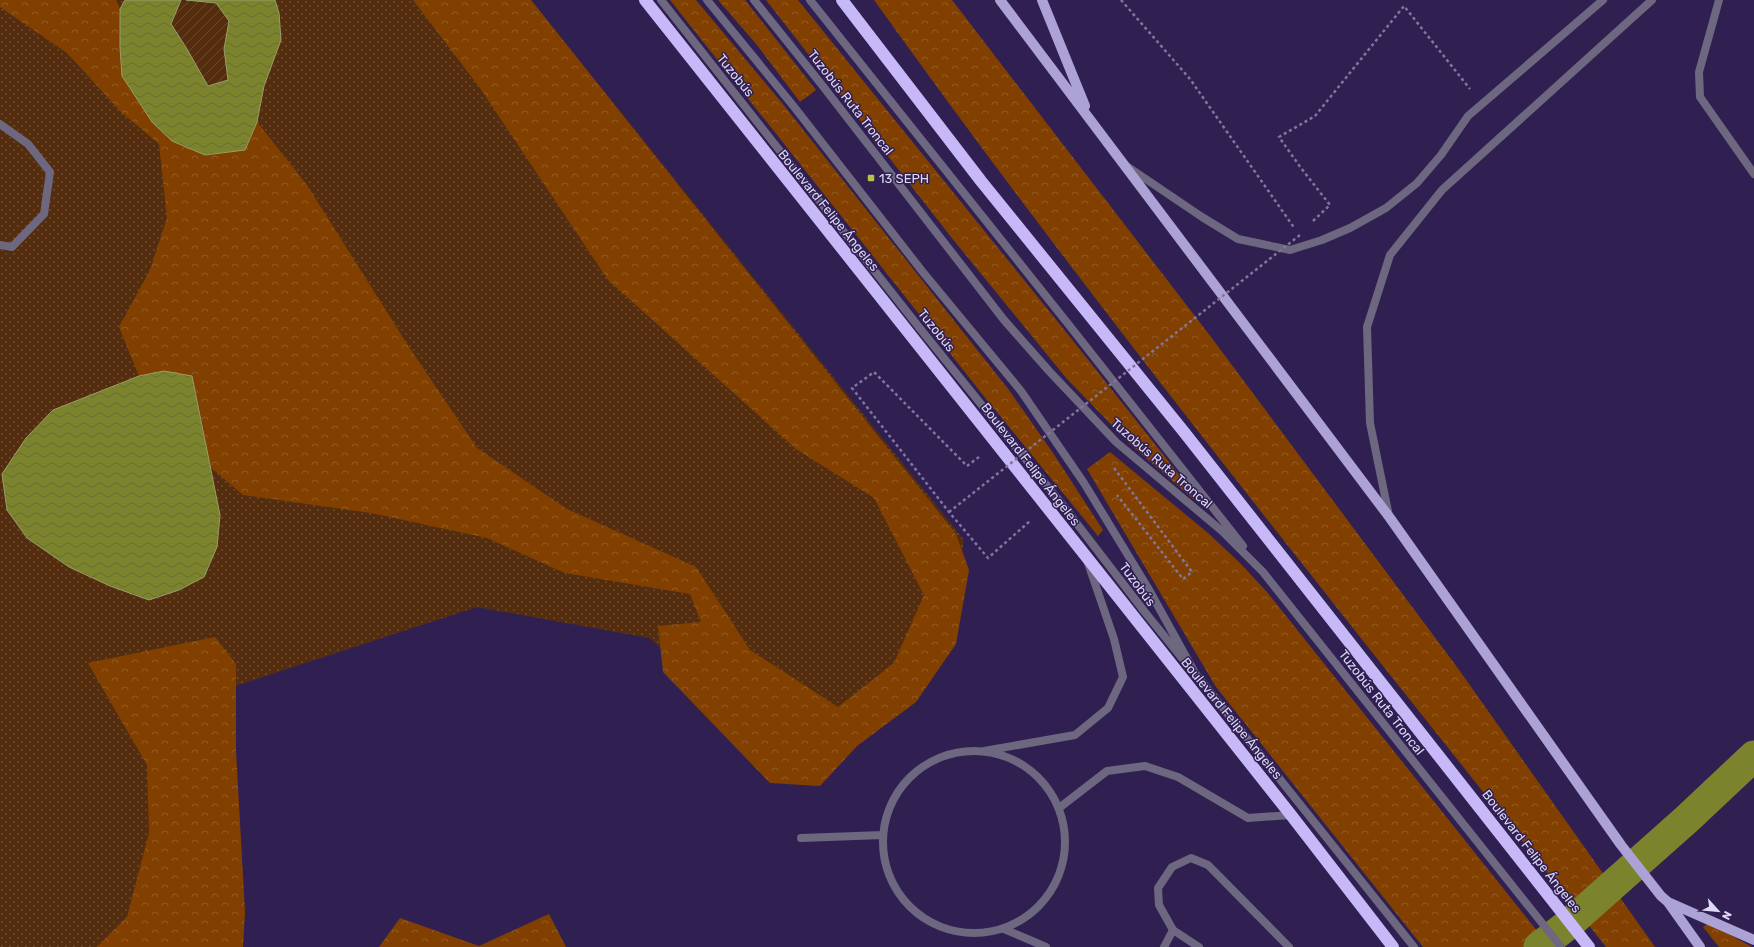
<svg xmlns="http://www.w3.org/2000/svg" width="1754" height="947" font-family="Rubik,sans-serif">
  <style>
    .grass { fill: url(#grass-dots) }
    .forest { fill: url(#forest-crowns) }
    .garden { fill: url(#garden-furrows) }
    .water { fill: url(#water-waves); stroke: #999d69 }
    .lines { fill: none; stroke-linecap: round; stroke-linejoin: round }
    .canal { stroke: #7b842c; stroke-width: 31 }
    .path { stroke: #81769f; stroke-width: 2.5; stroke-dasharray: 3 3; stroke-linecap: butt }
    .lane { stroke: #6d6780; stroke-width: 8 }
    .street { stroke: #6d6780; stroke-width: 8 }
    .primary { stroke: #ada2d5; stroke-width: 10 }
    .highway { stroke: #c7b9f7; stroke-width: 12 }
    .path-bridge { stroke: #81769f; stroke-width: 2.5; stroke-dasharray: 3 3; stroke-linecap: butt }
    .poi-dot { fill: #b5c249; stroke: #302052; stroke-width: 1.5 }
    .labels { text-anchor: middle; stroke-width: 3; stroke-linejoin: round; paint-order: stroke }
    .street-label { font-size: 13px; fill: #ded8f7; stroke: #302052 }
    .poi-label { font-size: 13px; fill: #ded8f7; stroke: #302052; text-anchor: start }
  </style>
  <defs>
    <pattern id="grass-dots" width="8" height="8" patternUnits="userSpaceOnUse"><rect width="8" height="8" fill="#542d0f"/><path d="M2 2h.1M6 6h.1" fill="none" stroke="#6c4b33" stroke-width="1.8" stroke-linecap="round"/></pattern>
    <pattern id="forest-crowns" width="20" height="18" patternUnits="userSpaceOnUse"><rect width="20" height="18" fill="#824000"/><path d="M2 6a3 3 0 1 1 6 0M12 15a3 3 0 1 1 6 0" fill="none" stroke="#935b26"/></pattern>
    <pattern id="garden-furrows" width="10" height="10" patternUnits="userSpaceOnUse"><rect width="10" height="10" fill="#542d0f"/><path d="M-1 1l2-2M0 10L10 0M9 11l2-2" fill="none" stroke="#6c4b33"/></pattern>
    <pattern id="water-waves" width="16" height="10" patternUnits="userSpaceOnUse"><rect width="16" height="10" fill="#7b842c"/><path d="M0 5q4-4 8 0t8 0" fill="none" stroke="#676d36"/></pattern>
  </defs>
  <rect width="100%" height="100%" fill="#302052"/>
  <path class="grass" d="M0,0H531L964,540L948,642L783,750L649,638L477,607L229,688L237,947H0Z"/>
  <path class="forest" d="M0,0H116L120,9V48L205,155L245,150L257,122L307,185L409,347L477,448L567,509L696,567L750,650L838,707L894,663L924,595L874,498L796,449L608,280L480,88L413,0H531L956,534L969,570L956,644L916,702L857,746L820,786L770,783L663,672L658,626L701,622L690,594L565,573L487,538L371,513L243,495L209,466L203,426L192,376L164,371L139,376L119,327L150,270L167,218L159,144L120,111L67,53L0,7Z
    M670,0H696L782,103L1009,390L1053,453L1103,530L1098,536L983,395Z
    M718,0H745L816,90L800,102L757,45Z
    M766,0H798L1070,337L1196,496L1193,499L1130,444L1067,379L951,237Z
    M874,0H952L1211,337L1457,667L1655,947H1606C1359,634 1106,324 874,0Z
    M1110,452L1208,533L1240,563L1267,592L1550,947H1423L1216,687L1087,469Z
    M215,637L236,664V751L245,912L243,947H97L127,917L149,833L147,765L88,663Z
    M549,914L566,947H379L400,918L479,946Z
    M1709,923L1752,947H1719L1703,927Z"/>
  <path class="garden" d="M181,0L216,3L229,21L224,49L228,80L208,86L187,49L171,24Z"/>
  <path class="water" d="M125,0H181L171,24L187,49L208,86L228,80L224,49L229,21L216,3L186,0H275L279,13L281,40L264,86L257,122L245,150L205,155L172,141L152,122L122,76L120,48V9Z
    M164,371L192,376L220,515L217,547L204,577L179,590L149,600L110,586L69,567L27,538L7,510L2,474L26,438L53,410L139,376Z"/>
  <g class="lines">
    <path class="canal" d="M1539,947L1570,923L1687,819L1754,756"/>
    <path class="path" d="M1121,0L1190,79L1295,229
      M1313,221L1330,205L1301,168L1279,137L1315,116L1404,6L1470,89
      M979,457L967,466L874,372L852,388L949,512L988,558L1030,521
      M1114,468L1192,572L1183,579L1117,495"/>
    <path class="lane" d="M661,0L922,331L1061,503L1144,611L1182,658
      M707,0L795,108L922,271L1021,391L1084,483L1148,588L1195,673L1414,947
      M754,0L822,85L1004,320L1049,371L1116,442L1222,531L1263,572L1561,947
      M810,0L1069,325L1243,546
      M1719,0L1699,72L1700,97L1754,174
      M984,751L1075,735L1108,708L1123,677L1114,639L1088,563
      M883 842a91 91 0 1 1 182 0a91 91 0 1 1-182 0Z
      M1059,808L1107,771L1145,766L1178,777L1248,818L1291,815
      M801,838L883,835
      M1004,929L1046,947
      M1164,947L1173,930
      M1199,947L1173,930L1159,905L1158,888L1172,867L1191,858L1208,865L1289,947"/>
    <path class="street" d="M0,124L28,144L50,172L44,214L12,247L0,245
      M1128,167L1202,217L1238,239L1290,250L1322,240L1350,228L1386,208L1417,183L1441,155L1468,116L1603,0
      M1389,516L1370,423L1367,327L1390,255L1442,190L1652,0"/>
    <path class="primary" d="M1000,0L1390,518L1621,845L1661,896L1668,902L1700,947
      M1042,0L1085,106
      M1668,902L1754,940"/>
    <path class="highway" d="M645,0L1291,815L1393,947
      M842,0L981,181L1184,432L1589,947"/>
    <path class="path-bridge" d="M949,512L1300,235"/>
  </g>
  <rect class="poi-dot" x="867" y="174" width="8" height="8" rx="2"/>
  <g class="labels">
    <g class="street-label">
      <text transform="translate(736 75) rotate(51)" y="5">Tuzobús</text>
      <text transform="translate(851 102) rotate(52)" y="5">Tuzobús Ruta Troncal</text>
      <text transform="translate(829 210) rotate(51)" y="5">Boulevard Felipe Ángeles</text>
      <text transform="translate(937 330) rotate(51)" y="5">Tuzobús</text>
      <text transform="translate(1162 463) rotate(41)" y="5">Tuzobús Ruta Troncal</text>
      <text transform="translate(1031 464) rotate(52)" y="5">Boulevard Felipe Ángeles</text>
      <text transform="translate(1138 584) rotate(53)" y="5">Tuzobús</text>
      <text transform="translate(1382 702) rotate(52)" y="5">Tuzobús Ruta Troncal</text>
      <text transform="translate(1232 718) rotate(51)" y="5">Boulevard Felipe Ángeles</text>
      <text transform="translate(1532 851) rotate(52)" y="5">Boulevard Felipe Ángeles</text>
    </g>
    <g class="poi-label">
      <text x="879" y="183">13 SEPH</text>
    </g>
  </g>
  <g transform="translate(1718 911) rotate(117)" stroke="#302052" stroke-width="3" paint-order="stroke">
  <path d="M0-3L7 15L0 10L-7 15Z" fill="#ded8f7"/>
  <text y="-6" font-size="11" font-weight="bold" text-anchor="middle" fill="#ded8f7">N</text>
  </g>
</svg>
